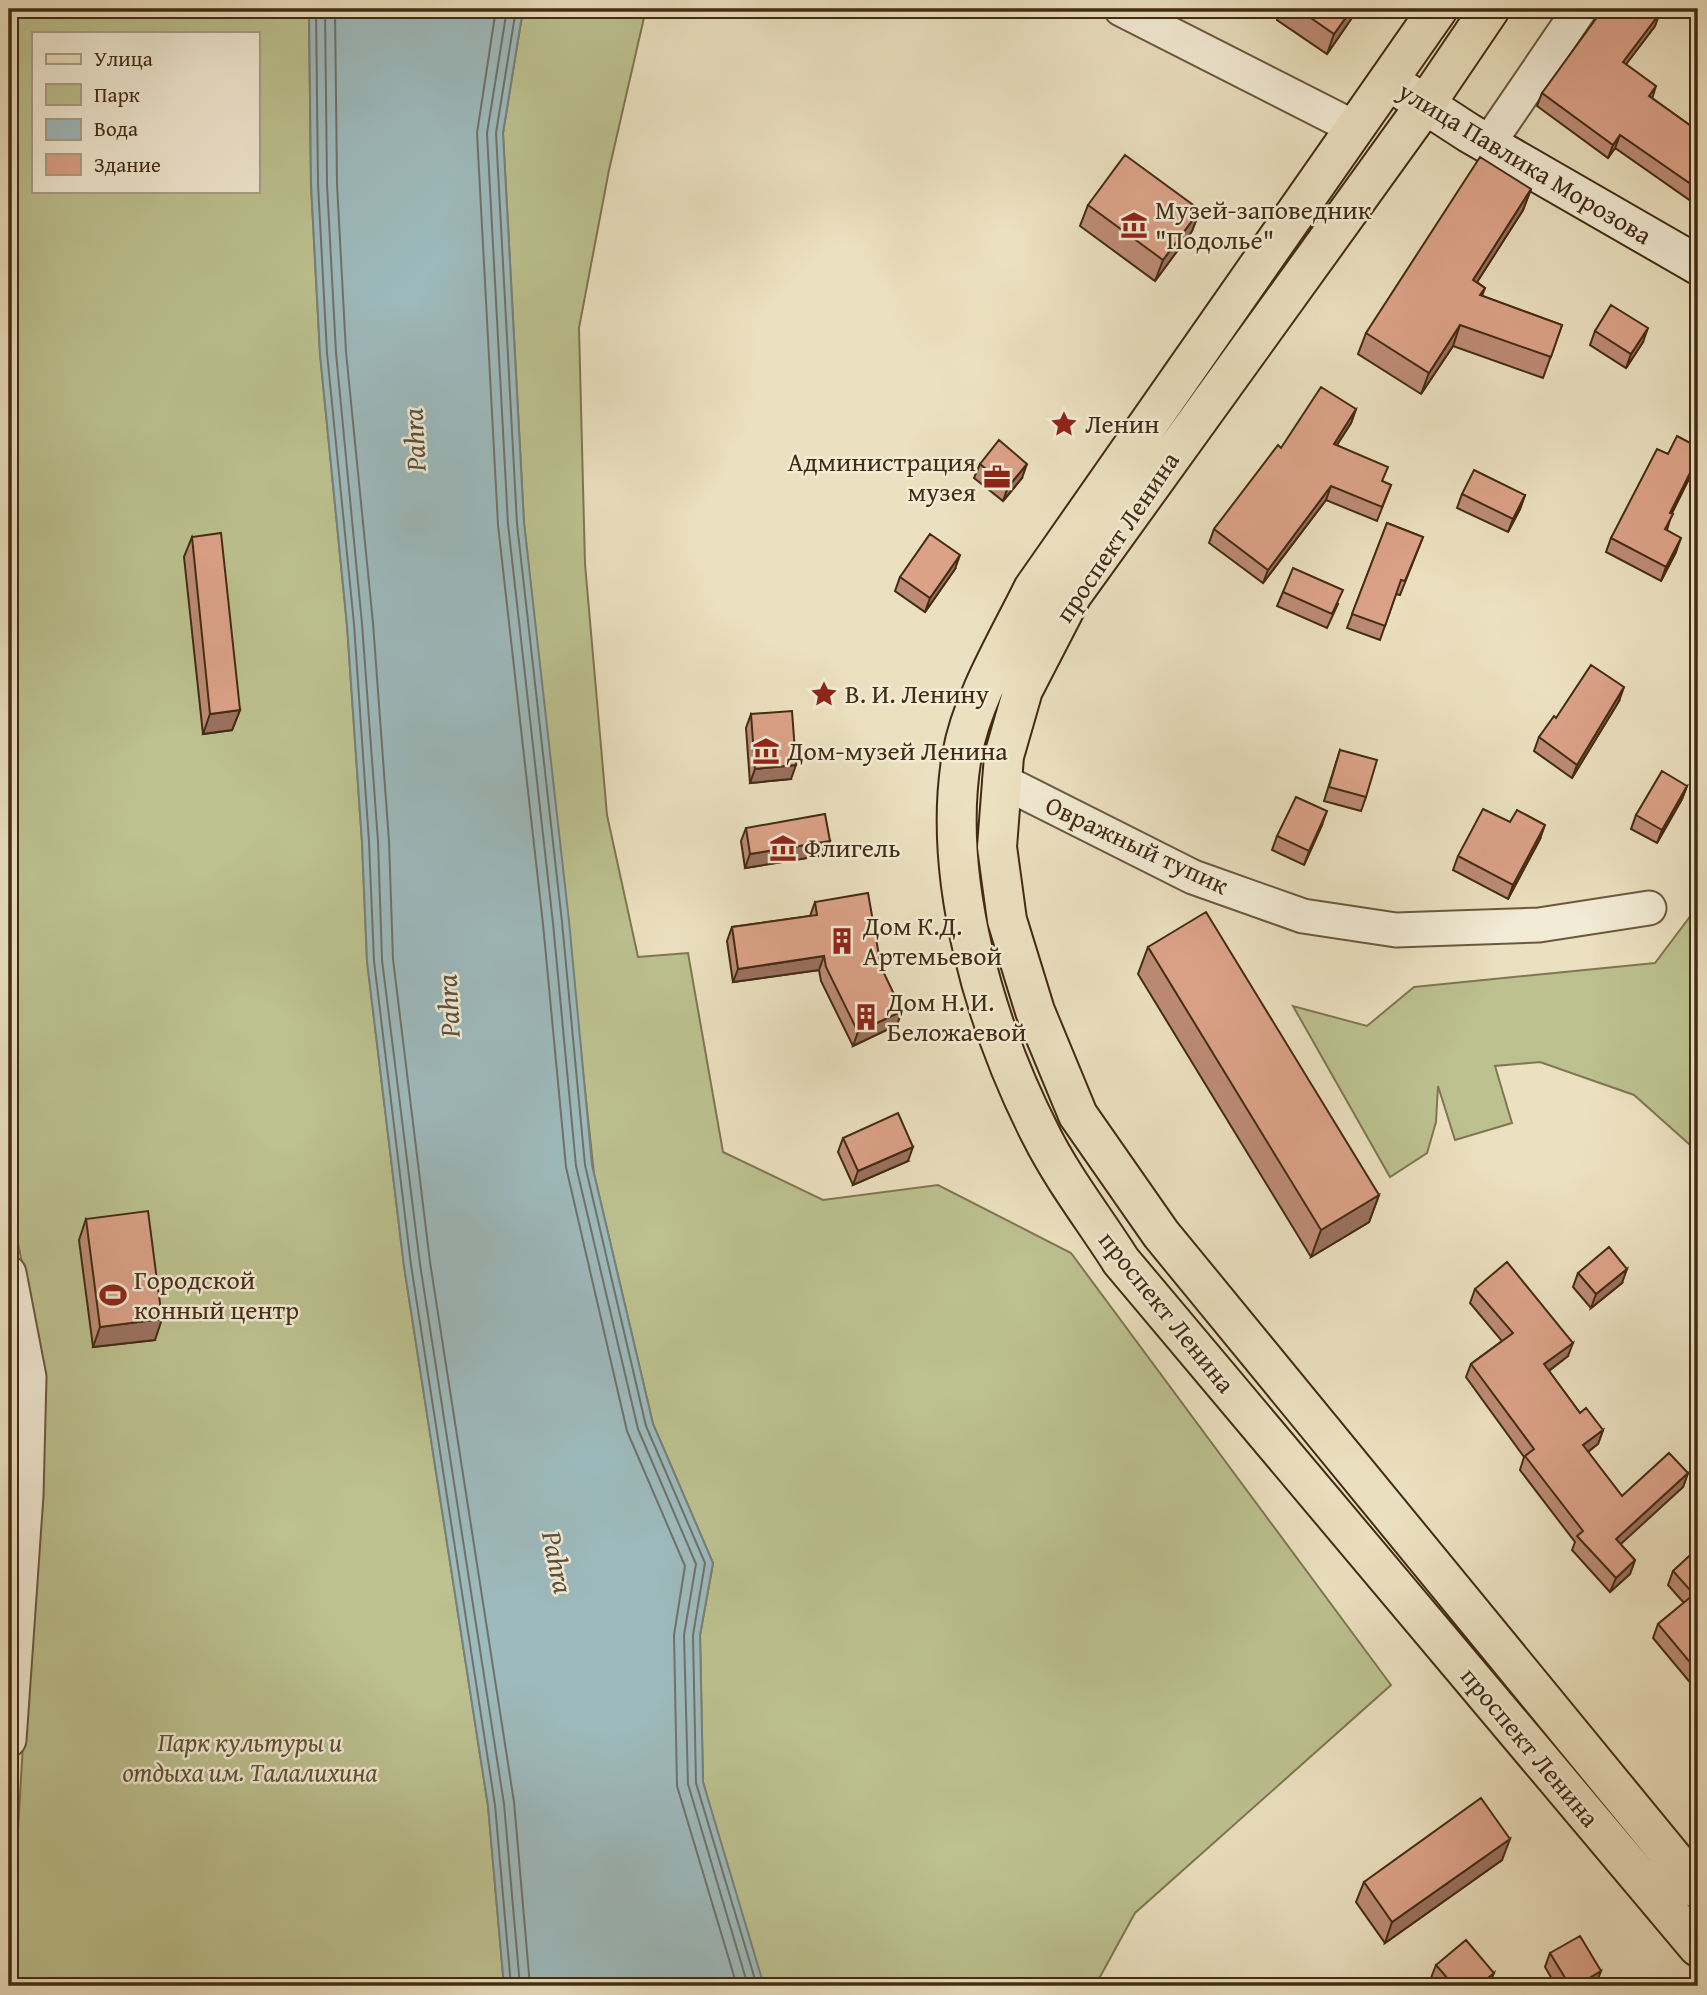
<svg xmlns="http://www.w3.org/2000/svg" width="1707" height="1995" font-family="'Gentium Book Plus',serif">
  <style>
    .green { fill: #bcc18f; stroke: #807651; stroke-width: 2; fill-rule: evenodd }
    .water { fill: #9dbabd; stroke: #798179; stroke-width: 2 }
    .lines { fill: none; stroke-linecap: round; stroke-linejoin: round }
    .shore { stroke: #707268; stroke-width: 2 }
    .street-casing { stroke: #6d583e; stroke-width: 37 }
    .secondary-casing { stroke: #432b13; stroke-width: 42 }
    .primary-casing { stroke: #432b13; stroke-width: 42 }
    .street { stroke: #f2ebd5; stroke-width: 33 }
    .secondary { stroke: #f2ebd5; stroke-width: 38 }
    .primary { stroke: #ebe0bf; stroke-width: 38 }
    .wall { fill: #bd8b75; stroke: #432b13; stroke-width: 2 }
    .shaded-wall { fill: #9a715f; stroke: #432b13; stroke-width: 2 }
    .building { fill: #dca288; stroke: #432b13; stroke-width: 2 }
    .labels { text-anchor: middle; stroke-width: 5; stroke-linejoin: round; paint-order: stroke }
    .street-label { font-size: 26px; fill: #432b13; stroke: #f2ebd5 }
    .poi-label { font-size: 26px; fill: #432b13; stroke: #f2ebd5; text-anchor: start }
    .park-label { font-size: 26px; font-style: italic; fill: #615032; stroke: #f2ebd5 }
    .water-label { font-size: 28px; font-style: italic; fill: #5a4f3e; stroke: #f2ebd5 }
  </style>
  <rect width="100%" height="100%" fill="#ebe0bf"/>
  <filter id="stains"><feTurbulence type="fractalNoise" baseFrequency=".00286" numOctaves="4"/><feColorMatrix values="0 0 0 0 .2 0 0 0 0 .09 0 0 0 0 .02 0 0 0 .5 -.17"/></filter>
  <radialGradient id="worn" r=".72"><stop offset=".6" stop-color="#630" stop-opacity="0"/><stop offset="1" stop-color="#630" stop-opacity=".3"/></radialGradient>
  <path class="green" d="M9,9H309L311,184L320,354L347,625L362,842L367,961L404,1266L488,1806L504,1986H10L9,1983L45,1369L9,1202ZM33,33H257V191H33Z
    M523,9H646L609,170L579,328L585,564L607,815L638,957L688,953L723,1152L823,1200L938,1185L1071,1253L1391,1685L1135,1913L1095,1986H759L703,1782L700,1635L713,1563L653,1424L594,1174L524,523L503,133Z
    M1698,906V1152L1634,1095L1540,1062L1495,1066L1512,1123L1455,1140L1438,1086L1436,1122L1427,1153L1390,1177L1293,1006L1367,1026L1414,987L1655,963Z"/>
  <path class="water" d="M309,9H523L503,133L524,523L569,921L592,1165L653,1424L713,1563L700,1635L703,1782L764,1986H504L488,1806L404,1266L367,961L362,842L347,625L320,354L311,184Z"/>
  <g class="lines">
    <path class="shore" d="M316,9L318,184L327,353L354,624L369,842L374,961L411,1265L495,1805L511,1986
      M325,9L327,184L336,353L362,624L378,841L382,960L420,1264L504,1804L520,1986
      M335,9L337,184L346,352L373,623L389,841L393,959L430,1262L514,1802L530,1986
      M496,9L477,133L498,525L543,924L566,1167L627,1431L685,1566L674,1635L677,1786L737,1986
      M507,9L487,133L508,524L553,923L576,1166L638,1429L696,1564L684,1635L688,1784L748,1986
      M516,9L496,133L517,524L562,922L585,1165L646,1426L705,1563L693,1635L696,1783L757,1986"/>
    <defs>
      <path id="street" d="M1121,9L1355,128
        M1488,144L1580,9
        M1000,780L1193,877L1303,916L1396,930L1539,925L1649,908
        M9,1273L29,1377L26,1495L9,1740"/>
      <path id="secondary" d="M1389,81L1469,133L1698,265"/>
      <path id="primary" d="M1438,9L1033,589C1008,640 972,699 962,755C941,878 986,1027 1041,1135C1063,1179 1095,1220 1121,1261L1698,1947
        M1490,9L1425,105L1072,595L1023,690L1004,756L997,847L1007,920L1035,1011L1078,1115L1161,1234L1698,1889"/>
    </defs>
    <use href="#street" class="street-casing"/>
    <use href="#secondary" class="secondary-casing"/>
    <use href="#primary" class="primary-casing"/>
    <use href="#street" class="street"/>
    <use href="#secondary" class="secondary"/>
    <use href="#primary" class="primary"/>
  </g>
  <path class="wall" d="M1281,9H1358L1327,54L1277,20Z
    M1657,10L1655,26L1626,64L1652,98L1698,131V206L1615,148L1608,158L1537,106L1542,93Z
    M1531,189L1523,210L1477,282L1485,288L1482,296L1562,325L1543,378L1453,346L1421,394L1358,354L1366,333Z
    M1088,205L1200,210L1192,231L1155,281L1080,226Z
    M1595,331L1643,342L1626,368L1590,345Z
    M1356,409L1351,423L1337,445L1382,481L1391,485L1377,521L1326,500L1263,583L1209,543L1214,529L1281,448Z
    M1698,447L1697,463L1672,513L1667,530L1676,552L1661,581L1606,552L1611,538L1668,454Z
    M980,464L1022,478L1003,501L974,478Z
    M1462,494L1525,495L1520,509L1508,532L1457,508Z
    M1387,523L1423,537L1400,595L1396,594L1380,640L1347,628Z
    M192,537L240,710L232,730L203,734L184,557Z
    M955,569L925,612L895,591L900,577Z
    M1283,592L1338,604L1327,628L1277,606Z
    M1619,701L1572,778L1534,751L1539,737L1556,718Z
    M751,714L791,779L750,783L746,728Z
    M1340,750L1366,797L1361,811L1324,801Z
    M1687,786L1682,799L1657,843L1631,829L1636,815Z
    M1322,825L1304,865L1272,850L1277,836Z
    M746,828L830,841L825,855L745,868L741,841Z
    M1540,839L1508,899L1453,870L1458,856Z
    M815,902L881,967L897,1025L853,1046L821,981L819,970L733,982L727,941L732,927L810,916Z
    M1148,947L1379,1195L1369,1222L1311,1257L1138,974Z
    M843,1138L908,1161L853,1185L838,1152Z
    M86,1219L155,1340L93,1347L79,1240Z
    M1578,1273L1622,1283L1591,1308L1573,1287Z
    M1475,1289L1568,1356L1549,1371L1580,1413L1603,1430L1598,1444L1588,1452L1622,1496L1688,1473L1683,1487L1620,1544L1635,1560L1630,1574L1610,1592L1572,1550L1575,1542L1520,1470L1524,1457L1466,1377L1471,1364L1502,1341L1470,1303Z
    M1698,1548V1692L1653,1638L1658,1624L1684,1603L1668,1585L1673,1571Z
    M1502,1860L1385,1943L1356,1902L1364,1882Z
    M1550,1953L1596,1985L1594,1986H1556L1545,1967Z
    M1436,1965L1489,1986H1437L1431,1978Z"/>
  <path class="shaded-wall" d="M1352,9H1358L1327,54L1334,34Z
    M1660,13L1655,26L1618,75L1623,62Z
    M1656,86L1652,99L1649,96Z
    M1620,135L1615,148L1608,158L1613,145Z
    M1531,189L1523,210L1465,301L1473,280Z
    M1200,210L1192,231L1155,281L1163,260Z
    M1460,325L1453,346L1421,394L1429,373Z
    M1648,328L1643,342L1626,368L1631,354Z
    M1356,409L1351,423L1328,458L1334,444Z
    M1698,457V460L1665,527L1670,513Z
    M1027,464L1022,478L1003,501L1008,487Z
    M1331,486L1326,500L1263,583L1268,570Z
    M1525,495L1520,509L1508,532L1513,519Z
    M1681,538L1676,552L1661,581L1666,567Z
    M960,555L955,569L925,612L930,598Z
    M1624,687L1619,701L1572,778L1577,765Z
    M240,710L232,730L203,734L210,714Z
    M796,765L791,779L750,783L755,769Z
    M1687,786L1682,799L1657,843L1662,830Z
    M1327,811L1322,825L1304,865L1309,851Z
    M1545,825L1540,839L1508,899L1513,885Z
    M830,841L825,855L745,868L750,854Z
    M824,956L819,970L733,982L738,969Z
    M902,1011L897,1025L853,1046L858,1032Z
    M913,1147L908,1161L853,1185L858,1171Z
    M1379,1195L1369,1222L1311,1257L1321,1230Z
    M1627,1269L1622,1283L1591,1308L1596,1294Z
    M162,1319L155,1340L93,1347L100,1327Z
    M1573,1343L1568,1356L1539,1378L1544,1364Z
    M1603,1430L1598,1444L1578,1459L1583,1445Z
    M1688,1473L1683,1487L1611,1553L1616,1539Z
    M1635,1560L1630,1574L1610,1592L1616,1578Z
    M1510,1839L1502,1860L1385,1943L1392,1922Z
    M1601,1971L1596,1985L1594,1986H1576Z
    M1494,1973L1489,1986H1478Z"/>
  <path class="building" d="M1298,9H1352L1334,34Z
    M1603,9H1655L1660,13L1623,62L1656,86L1649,96L1698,131V189L1620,135L1613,145L1542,93Z
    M1125,155L1200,210L1163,260L1088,205Z
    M1480,157L1531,189L1473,280L1485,288L1480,295L1562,325L1551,357L1460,325L1429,373L1366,333Z
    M1611,305L1648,328L1631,354L1595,331Z
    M1321,387L1356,409L1334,444L1388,467L1382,481L1391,485L1382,507L1331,486L1268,570L1214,529L1278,445L1281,448Z
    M1677,436L1698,447V457L1670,513L1673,514L1665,529L1681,538L1666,567L1611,538L1657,449L1668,454Z
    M999,440L1027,464L1008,487L980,464Z
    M1474,470L1525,495L1513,519L1462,494Z
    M1387,523L1423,537L1405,581L1401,580L1385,626L1352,614Z
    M221,533L240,710L210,714L192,537Z
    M930,534L960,555L930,598L900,577Z
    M1293,568L1343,590L1332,614L1283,592Z
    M1591,665L1624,687L1577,765L1539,737L1554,716L1556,718Z
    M792,711L796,765L755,769L751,714Z
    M1340,750L1377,760L1366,797L1329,787Z
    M1662,771L1687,786L1662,830L1636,815Z
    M1296,797L1327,811L1309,851L1277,836Z
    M1483,809L1510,822L1517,810L1545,825L1513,885L1458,856Z
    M825,814L830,841L750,854L746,828Z
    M868,893L881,967L902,1011L858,1032L826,967L824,956L738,969L732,927L817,915L815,902Z
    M1206,912L1379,1195L1321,1230L1148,947Z
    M898,1113L913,1147L858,1171L843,1138Z
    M148,1211L162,1319L100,1327L86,1219Z
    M1609,1247L1627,1269L1596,1294L1578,1273Z
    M1507,1262L1573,1343L1544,1364L1580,1413L1586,1408L1603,1430L1583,1445L1622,1496L1669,1453L1688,1473L1616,1539L1635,1560L1616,1578L1577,1536L1583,1531L1525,1456L1534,1449L1471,1364L1513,1333L1475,1289Z
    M1698,1548V1599L1673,1571Z
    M1693,1595L1698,1600V1672L1658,1624Z
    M1481,1798L1510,1839L1392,1922L1364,1882Z
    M1580,1936L1601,1971L1576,1986H1570L1550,1953Z
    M1466,1940L1494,1973L1478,1986H1454L1436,1965Z"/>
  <defs>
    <symbol id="museum-bare" viewBox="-9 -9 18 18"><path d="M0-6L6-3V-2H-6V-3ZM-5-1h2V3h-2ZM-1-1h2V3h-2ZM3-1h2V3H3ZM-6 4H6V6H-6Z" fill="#8f2418" stroke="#f2ebd5" stroke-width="2.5" paint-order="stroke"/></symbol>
    <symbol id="sight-bare" viewBox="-9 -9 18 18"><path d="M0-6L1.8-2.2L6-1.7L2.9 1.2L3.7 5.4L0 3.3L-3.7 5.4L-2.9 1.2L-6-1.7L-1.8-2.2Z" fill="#8f2418" stroke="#f2ebd5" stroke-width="2.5" paint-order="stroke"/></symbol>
    <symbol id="office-bare" viewBox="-9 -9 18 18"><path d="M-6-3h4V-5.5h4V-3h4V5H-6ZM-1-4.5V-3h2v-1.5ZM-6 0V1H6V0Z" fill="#8f2418" stroke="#f2ebd5" stroke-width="2.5" paint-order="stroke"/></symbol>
    <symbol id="building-bare" viewBox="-9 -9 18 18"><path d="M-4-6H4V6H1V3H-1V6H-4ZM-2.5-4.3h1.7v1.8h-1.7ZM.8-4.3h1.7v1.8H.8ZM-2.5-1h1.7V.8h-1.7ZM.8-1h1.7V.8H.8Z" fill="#8f2418" stroke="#f2ebd5" stroke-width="2.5" paint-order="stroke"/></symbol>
    <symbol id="stadium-bare" viewBox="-9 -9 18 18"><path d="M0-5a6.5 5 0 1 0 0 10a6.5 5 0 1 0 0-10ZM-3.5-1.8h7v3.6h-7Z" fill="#8f2418" stroke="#f2ebd5" stroke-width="2.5" paint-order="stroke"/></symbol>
  </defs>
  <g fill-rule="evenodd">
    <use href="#museum-bare" x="1115" y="206" width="38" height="38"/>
    <use href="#sight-bare" x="1045" y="405" width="38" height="38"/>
    <use href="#office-bare" x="978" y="458" width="38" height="38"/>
    <use href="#sight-bare" x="805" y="675" width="38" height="38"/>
    <use href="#museum-bare" x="747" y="732" width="38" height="38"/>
    <use href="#museum-bare" x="764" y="829" width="38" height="38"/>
    <use href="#building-bare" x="823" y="922" width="38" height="38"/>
    <use href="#building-bare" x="847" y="998" width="38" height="38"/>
    <use href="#stadium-bare" x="94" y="1276" width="38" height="38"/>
  </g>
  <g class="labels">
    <g class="street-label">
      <text transform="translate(1525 163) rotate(31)" y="9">улица Павлика Морозова</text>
      <text transform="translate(1117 537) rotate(-56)" y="9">проспект Ленина</text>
      <text transform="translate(1137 845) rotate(25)" y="9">Овражный тупик</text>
      <text transform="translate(1167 1312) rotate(51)" y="9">проспект Ленина</text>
      <text transform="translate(1530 1747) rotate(50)" y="9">проспект Ленина</text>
    </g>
    <g class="poi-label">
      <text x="1155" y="219">Музей-заповедник<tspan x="1155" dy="30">"Подолье"</tspan></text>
      <text x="1085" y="433">Ленин</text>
      <text x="976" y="471" text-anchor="end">Администрация<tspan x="976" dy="30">музея</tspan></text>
      <text x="845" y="703">В. И. Ленину</text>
      <text x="787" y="760">Дом-музей Ленина</text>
      <text x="804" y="857">Флигель</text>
      <text x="863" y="935">Дом К.Д.<tspan x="863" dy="30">Артемьевой</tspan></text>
      <text x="887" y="1011">Дом Н. И.<tspan x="887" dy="30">Беложаевой</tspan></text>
      <text x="134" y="1289">Городской<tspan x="134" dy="30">конный центр</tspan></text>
    </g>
    <g class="park-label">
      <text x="250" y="1751">Парк культуры и<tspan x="250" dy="30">отдыха им. Талалихина</tspan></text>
    </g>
    <g class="water-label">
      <text transform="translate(414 440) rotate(-93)" y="10">Pahra</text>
      <text transform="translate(448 1006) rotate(-93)" y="10">Pahra</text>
      <text transform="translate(558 1562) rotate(78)" y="10">Pahra</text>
    </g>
  </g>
  <rect width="1707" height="1995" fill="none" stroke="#ebe0bf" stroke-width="35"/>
  <rect x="10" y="10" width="1686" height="1974" fill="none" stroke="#432b13" stroke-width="3.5"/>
  <rect x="18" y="18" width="1672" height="1960" fill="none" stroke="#432b13" stroke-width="2"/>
  <rect x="32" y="32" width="228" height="161" fill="#f2ebd5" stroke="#ac9e87" stroke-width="2"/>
  <rect x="46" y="54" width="35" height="10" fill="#ebe0bf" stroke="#ac9e87" stroke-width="2"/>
  <text x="94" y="66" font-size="21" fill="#432b13">Улица</text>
  <rect x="46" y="84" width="35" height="21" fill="#bcc18f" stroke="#ac9e87" stroke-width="2"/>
  <text x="94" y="102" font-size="21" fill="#432b13">Парк</text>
  <rect x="46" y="119" width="35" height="21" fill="#9dbabd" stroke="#ac9e87" stroke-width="2"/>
  <text x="94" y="136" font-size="21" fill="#432b13">Вода</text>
  <rect x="46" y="154" width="35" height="21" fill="#dca288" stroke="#ac9e87" stroke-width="2"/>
  <text x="94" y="172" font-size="21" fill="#432b13">Здание</text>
  <rect width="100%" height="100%" filter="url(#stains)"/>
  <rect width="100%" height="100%" fill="url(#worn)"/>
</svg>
